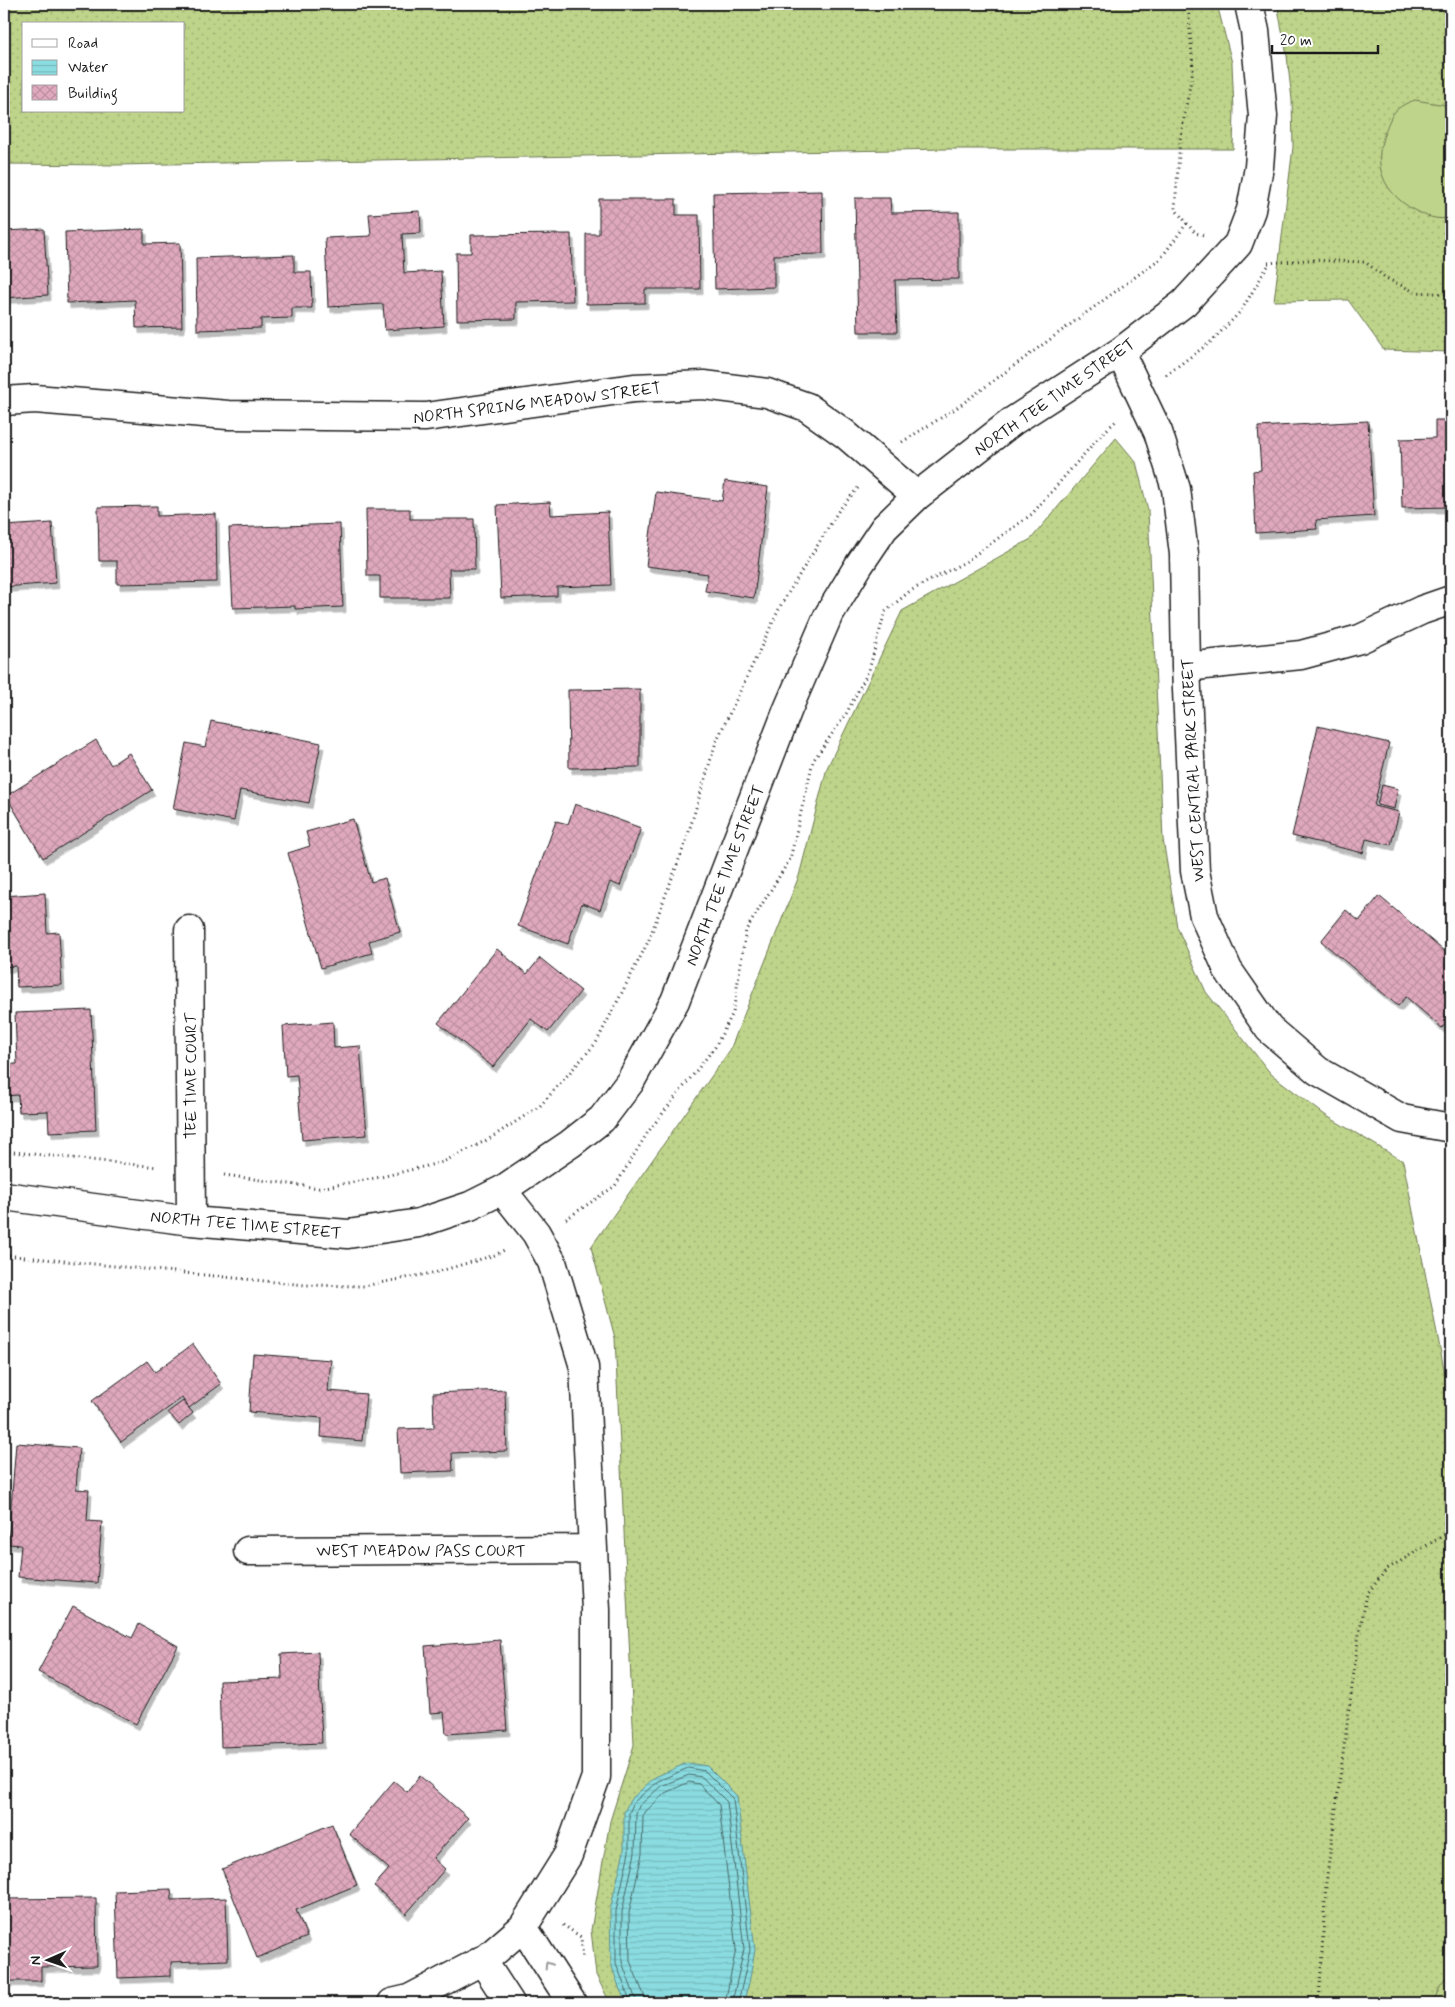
<svg xmlns="http://www.w3.org/2000/svg" width="1455" height="2007" font-family="Mynerve,sans-serif">
  <style>
    .grass { fill: url(#grass-dots); stroke: #6d7853; fill-rule: evenodd }
    .pitch { fill: #bed48a; stroke: #6d7853 }
    .water { fill: url(#water-rules); stroke: #5e8f92 }
    .lines { fill: none; stroke-linecap: round; stroke-linejoin: round }
    .shore { stroke: #48696a; stroke-width: 1 }
    .building { fill: url(#building-cross-hatch); stroke: #1c1c1c; filter: url(#shadow) }
    .minor-casing { stroke: #1c1c1c; stroke-width: 31 }
    .path { stroke: #1c1c1c; stroke-width: 3; stroke-dasharray: 1 4; stroke-linecap: butt }
    .minor { stroke: #fff; stroke-width: 28 }
    .oneway { stroke: #999 }
    .labels { text-anchor: middle; stroke-width: 4; stroke-linejoin: round; paint-order: stroke }
    .street-label { font-size: 16px; fill: #1c1c1c; stroke: #fff }
  </style>
  <defs>
    <pattern id="grass-dots" width="8" height="8" patternUnits="userSpaceOnUse" patternTransform="scale(1.25)"><rect width="8" height="8" fill="#bed48a"/><path d="M2 2h.1M6 6h.1" fill="none" stroke="#a3b576" stroke-width="1.8" stroke-linecap="round"/></pattern>
    <pattern id="water-rules" width="6" height="5" patternUnits="userSpaceOnUse" patternTransform="scale(1.25)"><rect width="6" height="5" fill="#8adce0"/><path d="M0 2.5h6" fill="none" stroke="#76bcc0"/></pattern>
    <pattern id="building-cross-hatch" width="8" height="8" patternUnits="userSpaceOnUse" patternTransform="scale(1.25)"><rect width="8" height="8" fill="#dfa8bd"/><path d="M0 0l8 8M0 8l8-8" fill="none" stroke="#bf90a2"/></pattern>
    <filter id="shadow"><feDropShadow dx="3" dy="5.5" stdDeviation="0" flood-color="#0004"/></filter>
  </defs>
  <rect width="100%" height="100%" fill="#fff"/>
  <filter id="ink" filterUnits="userSpaceOnUse"><feTurbulence type="fractalNoise" baseFrequency=".02" numOctaves="2"/><feDisplacementMap in="SourceGraphic" scale="10" xChannelSelector="R" yChannelSelector="G"/><feConvolveMatrix kernelMatrix="1 2 1 2 8 2 1 2 1" color-interpolation-filters="sRGB"/></filter>
  <g filter="url(#ink)">
    <path class="grass" d="M4,4H1217L1232,63L1234,110L1233,149H945L116,165L4,164ZM24,24H184V111H24Z
      M1277,4H1451V352L1384,350L1348,300L1274,301L1293,147L1292,100L1287,56Z
      M1116,438L1136,462L1148,510L1163,839L1177,927L1206,992L1271,1074L1325,1115L1403,1161L1451,1404V2003H610L596,1975L591,1930L610,1821L634,1745L615,1338L591,1247L730,1050L799,876L827,768L902,611L1031,539Z"/>
    <path class="pitch" d="M1415,100L1451,106V218C1437,220 1427,217 1414,210C1383,192 1372,166 1385,132C1392,113 1395,107 1415,100Z
      M1451,1972V2003H1433L1440,1986Z"/>
    <path class="water" d="M687,1763L707,1766L737,1796L755,1950L749,1983L743,2003H627L620,1990L611,1964L610,1910L624,1851V1812L630,1800L655,1777Z"/>
    <g class="lines">
      <path class="shore" d="M631,2003L616,1963V1911L629,1852V1813L634,1802L658,1781L688,1768L705,1771L733,1799L750,1950L738,2003
        M637,2003L622,1962V1912L635,1853L636,1814L639,1806L661,1786L689,1775L702,1777L727,1802L744,1949L732,2003
        M645,2003L644,1995L630,1961L629,1913L642,1854L643,1816L646,1811L665,1793L689,1782L699,1784L719,1805L736,1949L725,2003"/>
    </g>
    <path class="building" d="M822,191L823,254L774,255V287L715,289L713,193Z
      M855,198H890L891,213L959,212V279L895,280L897,332H858Z
      M599,199H676V215H699L700,289H645V303L586,304V234H599Z
      M420,211L421,233L402,234L404,273L441,271L444,326L385,330L383,304L328,307L325,238L371,236L369,214Z
      M44,229L48,295L4,298V231Z
      M144,229V244L180,243L182,327L136,328L135,300L67,303L65,232Z
      M571,234L573,301L516,302V319L457,320L456,253H471V235Z
      M294,255V272H311L312,308H292V318L261,319V328L197,330L196,258Z
      M1435,420H1451V507L1402,508L1400,439L1435,438Z
      M1368,421L1374,516L1316,520L1317,529L1256,533L1253,471L1261,470L1258,427Z
      M725,481L768,487L754,598L705,591L708,574L646,566L656,492L722,501Z
      M550,502L551,515L608,512L611,585L557,587V596L501,598L497,505Z
      M157,506V516L216,514L217,582L117,584V561H99L98,507Z
      M366,509H410V519H474L475,569H449L450,598H380V576H367Z
      M52,523L56,583L4,587V526Z
      M340,524L343,607L295,609V606L233,608L229,528Z
      M640,689V767L569,768L568,690Z
      M211,721L321,743L309,803L240,790L234,821L173,809L186,743L205,747Z
      M1318,726L1389,743L1374,806L1399,812L1391,845L1366,839L1363,853L1292,836Z
      M96,740L111,765L129,753L152,790L43,858L6,796Z
      M1382,785L1398,789L1394,809L1377,805Z
      M575,804L641,828L620,886L610,882L600,910L582,903L568,944L518,926L556,821L568,824Z
      M353,819L371,882L385,878L400,932L369,941L372,953L321,968L288,853L310,846L306,832Z
      M45,893L47,933L59,932L62,985L17,987L16,966L4,967V896Z
      M1379,896L1451,957V1017L1442,1028L1406,997L1398,1006L1321,941L1346,910L1359,921Z
      M497,949L527,974L540,958L581,991L548,1032L531,1019L493,1067L438,1023Z
      M91,1010L96,1130L49,1132L48,1111L19,1112L18,1095L4,1096V1064H17L15,1013Z
      M333,1022L334,1048L360,1046L367,1135L302,1140L297,1075L286,1076L283,1026Z
      M193,1344L221,1384L189,1408L182,1398L121,1442L92,1401L147,1361L155,1372Z
      M253,1354L331,1360L328,1391L366,1394L362,1441L321,1437L322,1418L249,1412Z
      M505,1390L507,1451L452,1453L453,1471L400,1473L398,1429L434,1428L433,1393Z
      M183,1401L193,1413L179,1425L168,1412Z
      M16,1443L79,1448L76,1489L89,1490L87,1521L102,1522L97,1583L18,1577L21,1545L8,1544Z
      M73,1606L132,1638L139,1624L178,1646L136,1724L38,1672Z
      M500,1640L507,1730L446,1734L444,1712L430,1713L425,1646Z
      M318,1652L322,1743L221,1747L219,1681L282,1679L281,1654Z
      M420,1776L468,1818L433,1858L445,1869L406,1914L374,1886L389,1869L349,1834L394,1781L407,1792Z
      M332,1824L357,1885L296,1910L307,1937L257,1958L222,1869Z
      M171,1889L172,1900L226,1898L228,1960L171,1962V1976L118,1978L115,1891Z
      M96,1898L97,1966L41,1967V1981H4V1899Z"/>
    <g class="lines">
      <defs>
        <path id="minor" d="M1120,352L1158,432L1176,489L1184,554L1186,667L1195,871L1204,916L1228,970L1269,1029L1318,1071L1402,1119L1451,1128
          M4,401L35,399L228,415L426,417L634,388L704,385L767,393L807,407L845,434L917,496
          M1186,667L1301,655L1360,639L1422,610L1451,600
          M189,930L191,1221
          M4,1196L191,1221L348,1234L419,1223L470,1206L502,1190L570,1144L602,1119L630,1082L675,1001L788,709L828,616L859,565L884,528L917,496L1013,421L1120,352L1184,303L1238,244L1251,210L1259,167L1263,116L1255,31L1249,4
          M248,1551L593,1549
          M523,1927L572,2003
          M482,1960L510,2003
          M392,2003L409,1999L487,1958L523,1927L568,1855L596,1777V1610L584,1367L552,1262L536,1233L502,1190"/>
      </defs>
      <use href="#minor" class="minor-casing"/>
      <path class="path" d="M1188,4L1193,69L1180,140L1175,209L1195,233L1204,235
        M1268,263L1307,260L1365,262L1386,278L1415,292L1451,294
        M1166,375L1212,341L1241,311L1269,264
        M902,442L955,409L1161,258L1187,223
        M4,1151L158,1167
        M224,1175L319,1188L381,1177L443,1162L489,1139L540,1106L596,1043L648,942L686,841L716,742L781,605L839,510L858,488
        M566,1219L615,1186L648,1132L715,1047L733,1013L746,930L790,859L813,761L846,714L869,670L885,612L910,591L965,562L1032,514L1099,437L1117,420
        M4,1255L305,1285L364,1286L437,1272L495,1255L506,1249
        M563,1925L581,1937L583,1959
        M1319,2003L1326,1883L1359,1634L1367,1594L1387,1569L1451,1531"/>
      <use href="#minor" class="minor"/>
    </g>
    <defs><path id="oneway-chevron" d="M-2-3.5L2.5 0L-2 3.5" fill="none" stroke-width="1.6" stroke-linecap="round" stroke-linejoin="round" transform="scale(1.25)"/></defs>
    <use class="oneway" href="#oneway-chevron" transform="translate(548 1965) rotate(-123)"/>
  </g>
  <g class="labels">
    <g class="street-label">
      <text transform="translate(1054 396) rotate(-35)" y="6">NORTH TEE TIME STREET</text>
      <text transform="translate(537 402) rotate(-7)" y="6">NORTH SPRING MEADOW STREET</text>
      <text transform="translate(1192 770) rotate(-93)" y="6">WEST CENTRAL PARK STREET</text>
      <text transform="translate(724 875) rotate(-69)" y="6">NORTH TEE TIME STREET</text>
      <text transform="translate(190 1076) rotate(-90)" y="6">TEE TIME COURT</text>
      <text transform="translate(246 1224) rotate(5)" y="6">NORTH TEE TIME STREET</text>
      <text x="421" y="1556">WEST MEADOW PASS COURT</text>
    </g>
  </g>
  <rect width="1455" height="2007" fill="none" stroke="#fff" stroke-width="20"/>
  <rect x="10" y="10" width="1435" height="1987" fill="none" stroke="#1c1c1c" stroke-width="2" filter="url(#ink)"/>
  <rect x="22" y="22" width="162" height="90" fill="#ffffff" stroke="#a4a4a4"/>
  <rect x="32" y="39" width="25" height="8" fill="#ffffff" stroke="#a4a4a4"/>
  <text x="68" y="48" font-size="15" fill="#1c1c1c">Road</text>
  <rect x="32" y="60" width="25" height="15" fill="url(#water-rules)" stroke="#a4a4a4"/>
  <text x="68" y="72" font-size="15" fill="#1c1c1c">Water</text>
  <rect x="32" y="85" width="25" height="15" fill="url(#building-cross-hatch)" stroke="#a4a4a4"/>
  <text x="68" y="98" font-size="15" fill="#1c1c1c">Building</text>
  <g transform="translate(48 1960) rotate(268)" stroke="#ffffff" stroke-width="4" paint-order="stroke">
  <path d="M0-4L9 19L0 12L-9 19Z" fill="#1c1c1c"/>
  <text y="-8" font-size="14" font-weight="bold" text-anchor="middle" fill="#1c1c1c">N</text>
  </g>
  <path d="M1272 45v8h106v-8" fill="none" stroke="#1c1c1c" stroke-width="2.5"/>
  <text x="1280" y="45" font-size="15" fill="#1c1c1c" stroke="#ffffff" stroke-width="4" paint-order="stroke">20 m</text>
</svg>
